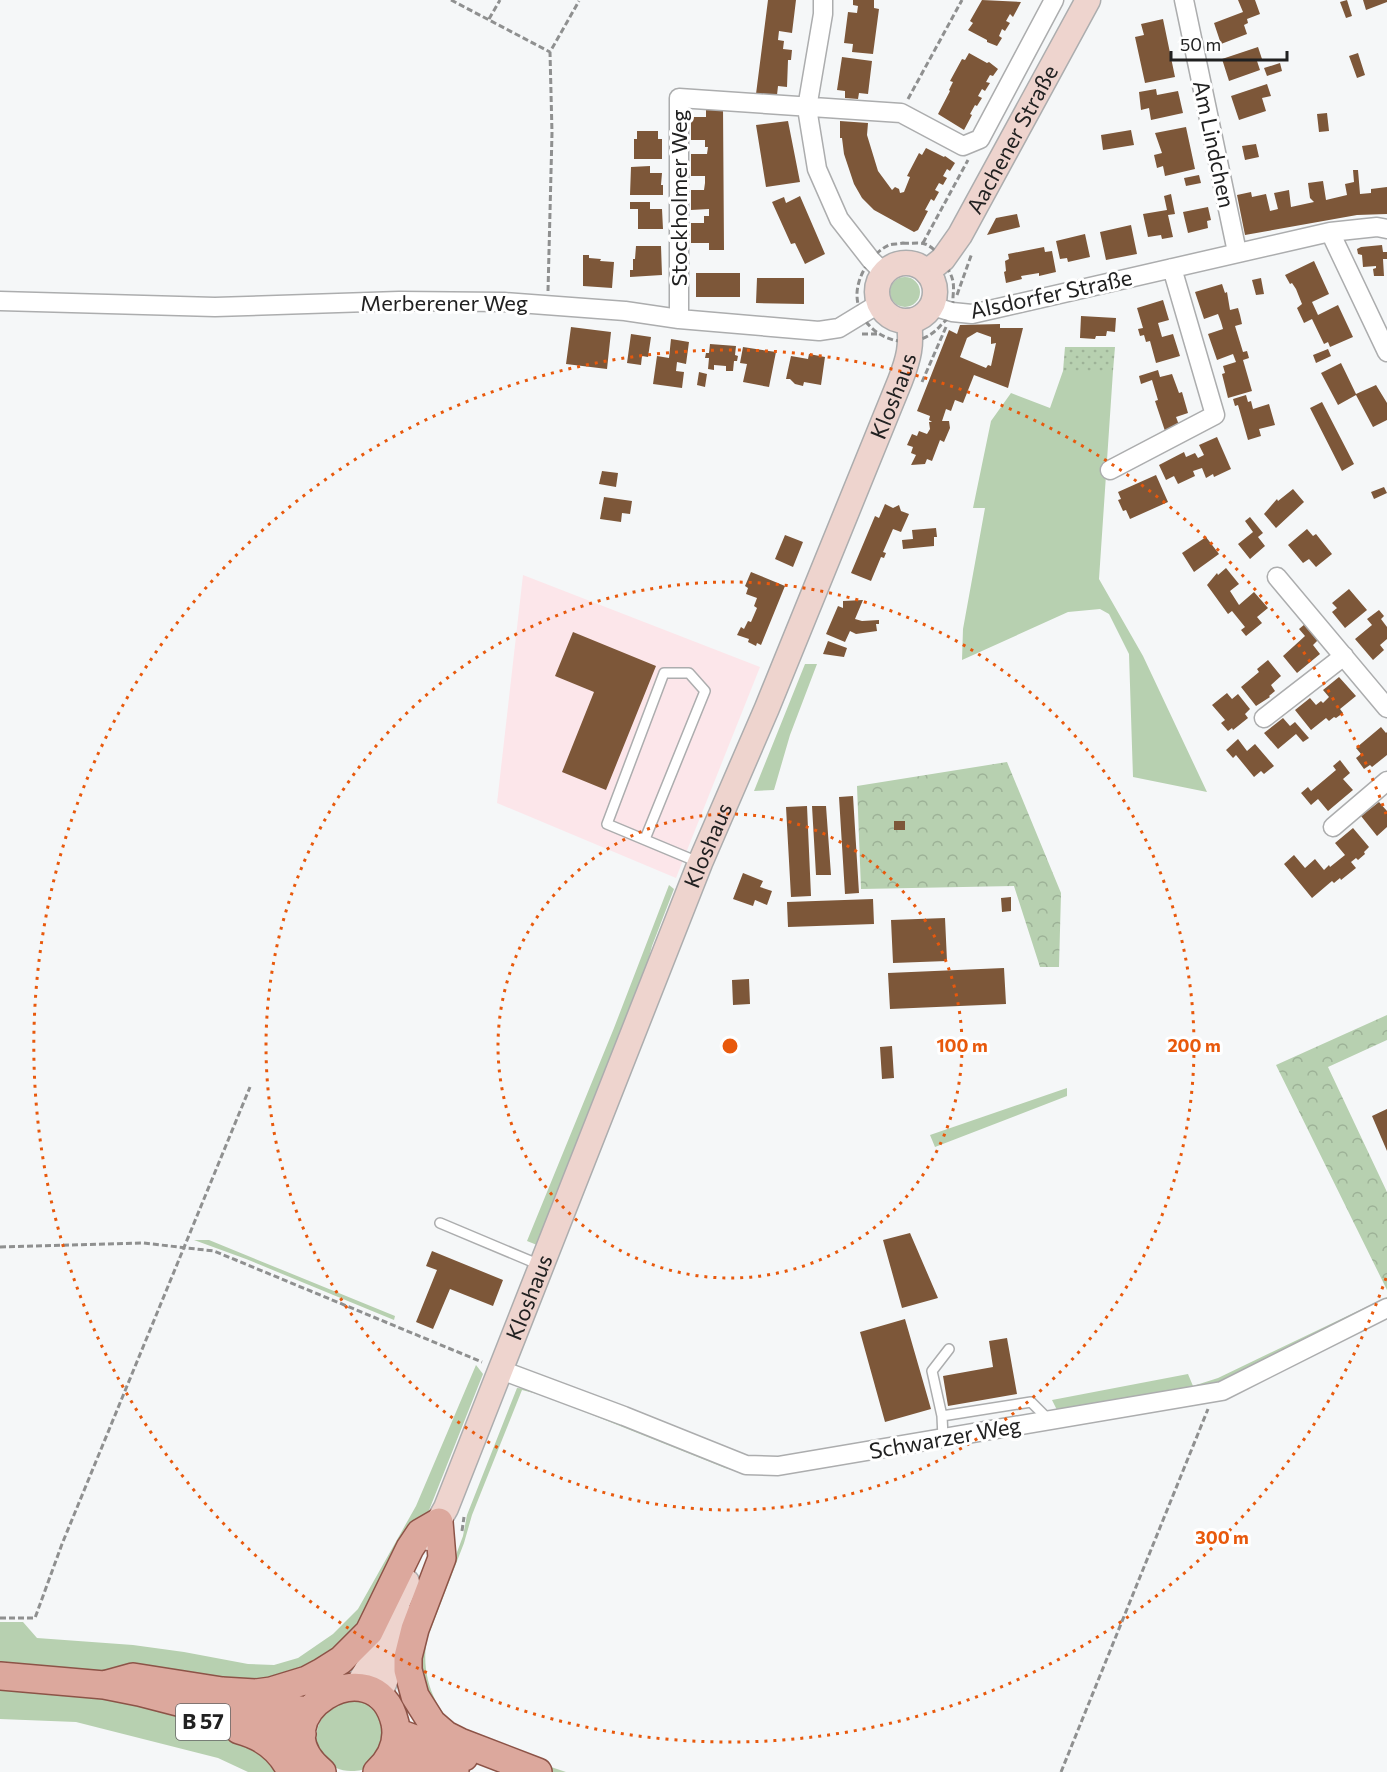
<svg xmlns="http://www.w3.org/2000/svg" width="1387" height="1772" font-family="Commissioner,sans-serif">
  <style>
    .commercial { fill: #fce6ea }
    .grass { fill: #b7d0b0 }
    .forest { fill: url(#forest-crowns) }
    .garden { fill: url(#garden-dots) }
    .building { fill: #7d5739; fill-rule: evenodd }
    .lines { fill: none; stroke-linecap: round; stroke-linejoin: round }
    .service-casing { stroke: #acadae; stroke-width: 12 }
    .minor-casing { stroke: #acadae; stroke-width: 21 }
    .secondary-casing { stroke: #acadae; stroke-width: 27 }
    .primary-casing { stroke: #8c5347; stroke-width: 30 }
    .path { stroke: #8f9090; stroke-width: 3; stroke-dasharray: 6 3; stroke-linecap: butt }
    .service { stroke: #fff; stroke-width: 9 }
    .minor { stroke: #fff; stroke-width: 18 }
    .secondary { stroke: #eed4ce; stroke-width: 24 }
    .primary { stroke: #dca89d; stroke-width: 27 }
    .ring { fill: none; stroke: #e8590c; stroke-width: 3; stroke-dasharray: 3 6 }
    .labels { text-anchor: middle; stroke-width: 6; stroke-linejoin: round; paint-order: stroke }
    .shield { fill: #fff; stroke: #646464; stroke-width: 1.5 }
    .shield-label { font-size: 21px; font-weight: bold; fill: #212121 }
    .street-label { font-size: 22px; fill: #212121; stroke: #fff }
    .centre { fill: #e8590c; stroke: #fff; stroke-width: 3 }
    .ring-label { font-size: 18px; text-anchor: middle; font-weight: bold; fill: #e8590c; stroke: #fff; stroke-width: 6; stroke-linejoin: round; paint-order: stroke }
  </style>
  <defs>
    <pattern id="forest-crowns" width="20" height="18" patternUnits="userSpaceOnUse" patternTransform="scale(1.5)"><rect width="20" height="18" fill="#b7d0b0"/><path d="M2 6a3 3 0 1 1 6 0M12 15a3 3 0 1 1 6 0" fill="none" stroke="#9db297"/></pattern>
    <pattern id="garden-dots" width="8" height="8" patternUnits="userSpaceOnUse" patternTransform="scale(1.5)"><rect width="8" height="8" fill="#b7d0b0"/><path d="M2 2h.1M6 6h.1" fill="none" stroke="#9db297" stroke-width="1.8" stroke-linecap="round"/></pattern>
  </defs>
  <rect width="100%" height="100%" fill="#f5f7f8"/>
  <path class="commercial" d="M523,575L760,667L676,878L497,803Z"/>
  <path class="grass" d="M890 292a15 15 0 1 1 30 0a15 15 0 1 1-30 0Z
    M1063,371H1113L1099,579L1143,656L1207,792L1133,777L1129,654L1109,614L1100,609L1068,612L962,660L963,629L985,508H973L991,421L1011,393L1050,408Z
    M805,664H817L790,735L774,790L754,791Z
    M669,885L674,889L652,946L638,998L537,1245L527,1241L614,1028Z
    M1067,1088V1096L935,1147L930,1135Z
    M194,1240H209L395,1316L394,1320L246,1259Z
    M1387,1297V1301L1239,1373L1213,1384L1058,1412L1052,1400L1188,1374L1193,1386L1218,1378Z
    M476,1365L483,1374L424,1523L363,1629L294,1678L283,1772H248L218,1758L76,1722L0,1719V1622H23L37,1638L133,1645L184,1652L248,1664L274,1665L298,1658L333,1634L358,1609L416,1506Z
    M517,1388L529,1389L720,1463L951,1446L785,1474C763,1477 746,1474 725,1468L545,1396L522,1390L472,1515L464,1543L427,1639C420,1674 434,1716 468,1734C498,1751 534,1761 566,1772H543L458,1737L432,1702L427,1690L422,1666L423,1644L463,1536L467,1515Z
    M348,1700C378,1703 379,1712 387,1737C382,1746 377,1760 370,1766C366,1770 358,1771 352,1771C310,1772 301,1714 348,1700Z"/>
  <path class="forest" d="M1007,762L1061,893L1059,967H1040L1014,886L861,889L857,786Z
    M1387,1015V1040L1328,1067L1387,1192V1290L1276,1065Z"/>
  <path class="garden" d="M1065,347H1115L1113,371H1063Z"/>
  <path class="building" d="M768,0H796L792,33L779,31L778,40L784,41L783,49L792,50L791,60H788L787,87L778,86L777,95L756,94Z
    M853,0H874V8L879,9L873,54L852,52L853,44L844,43L848,12L857,13L858,6L853,5Z
    M982,0L1021,2L1013,17L1010,14L1006,21L1010,23L1005,31L1002,29L999,36L1002,38L997,46L987,42V40L968,30L973,23L970,21Z
    M1238,0H1255L1260,14L1247,19L1248,23L1244,25L1247,34L1221,44L1214,23L1243,12Z
    M1347,0L1352,16L1346,18L1340,2Z
    M1363,0H1387V2L1366,10Z
    M1163,19L1175,77L1145,83L1135,37L1144,35L1141,24Z
    M1258,47L1262,59L1257,61L1260,70L1229,81L1222,59Z
    M969,53L987,63L989,62L998,69L993,76L990,75L986,82L990,83L985,91L982,89L978,96L982,98L977,106L975,105L970,114L972,115L964,130L938,114L950,91L949,90L953,82L950,81L962,59L965,60Z
    M1358,53L1365,75L1357,78L1349,56Z
    M842,57L872,61L868,94L859,93L858,99L845,98V91L837,90Z
    M1280,63L1282,71L1267,76L1264,68Z
    M1267,84L1271,96L1262,98L1266,111L1239,120L1231,96Z
    M1156,89L1157,95L1178,91L1183,113L1151,120L1149,108L1141,110L1139,92Z
    M706,106L723,107L724,250H709V243H691V223H704V216H709V209L691,210V190H704L705,183V176H691V154H707L708,147H705V140H691V117H706Z
    M1327,113L1329,131L1319,132L1317,114Z
    M788,121L800,182L766,187L756,125Z
    M840,121L868,123L867,135L878,171L892,190L895,187L899,189L900,193L904,192L910,177L907,176L919,153L922,155L926,148L944,157L945,156L955,163L950,171L947,169L943,176L947,178L943,185L939,183L935,190L939,192L934,201L931,199L925,210L928,211L918,230L914,232L874,210L862,198L854,184L844,154L842,138H840Z
    M1186,127L1195,169L1165,176L1163,166L1157,168L1154,155L1162,153L1155,133Z
    M1131,130L1134,145L1103,150L1101,135Z
    M637,131H658V139H662V159H634V139H637Z
    M1256,144L1259,157L1245,160L1242,146Z
    M650,166V173H662L661,185H663V195H630L631,167Z
    M1353,170H1358L1360,194L1371,193V189L1387,187V214L1357,215L1245,235L1237,195L1251,192L1252,197L1266,194L1270,211L1278,209L1274,193L1289,190L1291,207L1314,202L1310,198L1308,183L1323,181L1326,200L1347,195L1345,184L1354,182Z
    M1199,175L1201,183L1186,186L1184,178Z
    M1171,194L1175,214L1168,215L1173,237L1162,239L1161,235L1148,237L1143,214L1167,210L1164,196Z
    M800,196L825,254L805,264L795,243L791,244L772,202L784,197L786,203Z
    M630,202H650V209H662L663,229H638V209H630Z
    M1208,207L1211,220L1207,221L1208,228L1188,233L1183,212Z
    M1017,214L1020,227L987,235L996,218Z
    M1131,225L1137,254L1106,260L1100,232Z
    M1085,234L1090,257L1068,262L1067,258L1060,259L1056,241Z
    M1382,245L1383,252H1387V259H1383L1384,276H1374L1373,269L1376,268V266L1363,267L1362,255L1358,254L1357,249L1361,247Z
    M636,246H661L662,275L630,277V270H633V259H635Z
    M1044,247L1045,252L1052,251L1056,272L1039,276V273L1021,276L1022,279L1006,283L1004,272L1006,271L1005,261L1009,259L1008,254Z
    M583,255H589V258L601,259L600,261L614,262L612,288L583,286Z
    M1314,261L1329,294L1312,302L1318,315L1338,305L1353,337L1330,347L1328,342L1324,344L1312,319L1304,323L1297,308L1302,304L1296,289L1292,283L1290,284L1285,275Z
    M696,273H740V297H696Z
    M757,278H804V304L756,303Z
    M1261,278L1264,294L1256,295L1252,280Z
    M1222,284L1225,293L1227,292L1230,310L1238,308L1240,315L1242,324L1235,326L1243,352L1247,351L1249,358L1243,360L1252,391L1228,398L1222,374L1225,373L1223,366L1236,362L1233,354L1217,360L1208,334L1223,329L1221,322L1218,314L1204,319L1195,292Z
    M1163,300L1169,320L1158,323L1162,337L1173,334L1180,356L1156,363L1150,341L1146,342L1144,335L1140,336L1138,329L1143,328L1137,308Z
    M1081,316L1116,318L1115,332L1107,331L1106,336H1096L1095,339L1080,338Z
    M1000,324V328H1023L1008,388L974,375L963,403L955,400L951,411L946,409L942,421H949L950,428L944,442L940,440L932,461L927,459L925,464L911,465L916,455L911,453L913,447L907,445L912,434L917,436L919,431L927,434L930,429L929,422H932L929,420L930,416L917,411L949,330L957,334L960,325ZM977,332L991,337V344L996,343L991,366L988,365L986,368L960,357L967,338Z
    M571,327L611,332L607,369L566,364Z
    M631,334L651,337L648,357L642,356L641,365L627,363Z
    M671,339L689,342L686,364L677,362L676,371L684,372L682,388L653,384L657,356L669,358Z
    M710,344L736,346L735,355L738,356L737,361H734L733,371H726V366L714,365V370L708,369L709,358H705L706,353H709Z
    M743,347L776,352L769,387L743,382L747,364L740,363Z
    M1328,349L1331,356L1316,363L1313,355Z
    M809,354L825,357L821,385L804,382L803,386L795,384L790,379H786L791,356L808,359Z
    M1341,363L1356,394L1376,385L1387,403V420L1373,427L1356,395L1338,405L1321,373Z
    M1158,370L1160,377L1172,374L1179,393L1182,392L1188,413L1176,417L1179,425L1165,431L1155,401L1158,400L1152,380L1141,384L1139,376Z
    M699,372L707,374L705,387L697,385Z
    M1246,395L1248,402L1251,401L1253,409L1269,404L1275,425L1259,429L1261,436L1248,440L1238,405L1235,406L1233,399Z
    M1322,402L1354,464L1342,471L1310,408Z
    M1217,437L1231,469L1214,477L1213,474L1206,478L1202,468L1193,471L1195,476L1178,484L1174,476L1166,480L1159,465L1184,452L1186,457L1195,453L1198,458L1204,455L1199,445Z
    M602,471L618,473L616,487L599,484Z
    M1156,475L1168,502L1130,519L1126,510L1123,511L1118,500L1121,499L1118,492Z
    M1384,487L1387,493L1374,499L1371,492Z
    M1293,489L1304,502L1276,528L1264,514L1277,499L1278,501Z
    M604,497L632,501L630,514L622,513L621,522L600,519Z
    M885,504L893,508L899,505L901,511L909,514L901,532L893,529L883,552L886,553L884,558L881,557L871,581L851,573L875,516L879,518Z
    M1250,517L1263,533L1258,537L1265,546L1250,559L1238,544L1253,532L1245,521Z
    M936,528L937,537H934V546L903,549L902,540L913,539L912,530Z
    M1307,529L1313,536L1316,534L1332,554L1316,567L1309,559L1303,563L1288,545Z
    M785,535L803,542L793,567L775,559Z
    M1206,537L1219,554L1194,572L1182,553Z
    M1226,568L1239,584L1230,591L1239,605L1254,592L1268,608L1257,617L1262,623L1246,636L1241,630L1245,627L1232,611L1228,614L1207,585L1217,573L1218,575Z
    M751,572L785,586L761,645L757,643L756,646L748,642L749,639L737,635L741,627L744,629L748,621L751,622L757,608L754,606L757,598L746,594L748,588L745,586Z
    M1349,589L1367,610L1345,628L1332,612L1337,608L1332,603Z
    M863,600L855,619L862,621L879,620V624H876L877,631L856,634L850,631L845,642L826,634L838,606L843,608V601Z
    M1379,610L1384,616L1381,619L1387,627V639L1380,645L1384,650L1373,660L1355,639L1372,625L1367,619Z
    M1305,624L1318,640L1313,645L1320,654L1297,673L1283,656L1305,636L1299,629Z
    M573,632L656,666L606,790L562,772L594,692L555,676Z
    M828,641L847,648L844,657L823,654Z
    M1268,660L1281,676L1271,685L1275,691L1269,696L1270,697L1256,706L1241,687L1259,672L1257,669Z
    M1339,677L1356,696L1340,709L1343,713L1336,718L1334,717L1329,721L1326,718L1311,730L1295,710L1310,698L1316,705L1321,701L1323,703L1329,697L1323,690Z
    M1227,693L1232,699L1238,694L1250,709L1245,714L1248,718L1233,730L1232,728L1228,731L1221,723L1225,720L1212,705Z
    M1283,718L1290,726L1295,722L1309,738L1303,742L1296,734L1278,749L1264,733Z
    M1381,727L1386,733L1387,732V755L1372,767L1370,765L1364,769L1356,758L1361,754L1356,748Z
    M1238,739L1247,751L1255,744L1274,766L1264,774L1261,771L1254,777L1236,755L1233,758L1226,750Z
    M1340,760L1350,773L1343,779L1353,790L1328,811L1318,799L1311,805L1301,793L1308,787L1311,791L1336,770L1333,766Z
    M853,796L859,893L845,894L839,797Z
    M1379,802L1387,811V827L1377,836L1361,816Z
    M807,806L811,896L791,897L786,807Z
    M812,806H826L831,875H816Z
    M894,821H905V830H894Z
    M1353,828L1369,847L1364,852L1365,854L1358,860L1356,858L1351,862L1356,868L1341,880L1340,878L1334,883L1332,881L1312,898L1284,864L1294,855L1305,868L1315,859L1324,870L1329,865L1330,867L1345,855L1335,843Z
    M743,873L763,881L760,887L772,891L767,905L755,900L753,906L733,899Z
    M1011,897V911L1002,912L1001,898Z
    M873,899L874,924L788,927L787,902Z
    M945,918L947,961L893,963L891,920Z
    M1004,968L1006,1004L890,1009L888,973Z
    M749,979L750,1004L733,1005L732,980Z
    M892,1046L894,1078L882,1079L880,1047Z
    M1387,1109V1151L1372,1116Z
    M910,1233L938,1298L902,1308L883,1240Z
    M432,1251L503,1280L493,1306L450,1289L433,1329L416,1322L437,1270L426,1266Z
    M905,1319L931,1409L885,1422L860,1332Z
    M1007,1338L1017,1394L948,1406L943,1376L993,1367L989,1341Z"/>
  <g class="lines">
    <defs>
      <path id="service" d="M645,839L705,691L689,673H664L607,824L698,862
        M440,1223L540,1265
        M942,1416L1031,1402L1049,1420
        M943,1438L942,1416L932,1371L949,1349"/>
      <path id="minor" d="M823,0V14L807,108L817,169L839,219L871,260L884,273
        M1184,0L1237,252
        M1330,232L1387,352
        M0,301L215,307L399,301L504,302L625,311L679,319L819,331L839,328L880,303
        M932,306L952,312L972,314L1330,232L1377,227L1387,229
        M679,319V98L901,113L963,146L980,139L1054,0
        M1110,470L1215,415L1172,268
        M1277,577L1387,708
        M1264,718L1344,656
        M1333,827L1387,781
        M501,1370L624,1416L746,1465L778,1466L1222,1391L1387,1308"/>
      <g id="secondary">
        <circle cx="906" cy="292" r="29"/>
        <path id="s1" d="M927,272L943,259L960,235L1088,0"/>
        <path id="s2" d="M429,1538L446,1508L700,863L767,708L900,381C909,358 912,345 909,321"/>
        <path d="M356,1688L369,1666L407,1582"/>
        <path d="M379,1697L409,1618"/>
      </g>
      <path id="primary" d="M0,1676L104,1685L139,1692L302,1734
        M104,1685L133,1677L222,1691L256,1693L271,1691L307,1680L322,1672L341,1660L369,1632L410,1548L420,1533L439,1522L442,1558L415,1629L408,1657V1670L415,1696L432,1723L446,1735L460,1742L538,1772
        M244,1703L308,1711
        M239,1730C262,1736 281,1750 291,1772
        M396,1732L464,1757
        M388,1760L417,1761L455,1770
        M322,1772C253,1716 376,1642 395,1723C399,1743 391,1759 377,1772"/>
    </defs>
    <use href="#service" class="service-casing"/>
    <use href="#minor" class="minor-casing"/>
    <use href="#secondary" class="secondary-casing"/>
    <use href="#primary" class="primary-casing"/>
    <path class="path" d="M451,0L550,52
      M489,19L500,0
      M908,99L962,0
      M903,243C909,244 920,242 925,244C936,248 944,261 949,271C954,280 954,286 953,297C953,301 953,306 952,311C951,316 945,321 941,325C913,359 856,337 857,293C858,274 872,253 889,245C893,244 899,244 903,243Z
      M923,243L968,160
      M548,291L552,133L550,52L579,1
      M957,295L972,253
      M862,334H877
      M922,382L946,327
      M0,1247L143,1243L214,1251L482,1362
      M462,1531L464,1517
      M0,1618H35L62,1544L250,1087
      M1061,1772L1208,1409"/>
    <use href="#service" class="service"/>
    <use href="#minor" class="minor"/>
    <use href="#secondary" class="secondary"/>
    <use href="#primary" class="primary"/>
  </g>
  <g class="ring">
    <circle cx="730" cy="1046" r="232"/>
    <circle cx="730" cy="1046" r="464"/>
    <path d="M1386 1278A696 696 0 1 1 1386 814"/>
  </g>
  <g class="labels">
    <rect class="shield" x="176" y="1704" width="54" height="36" rx="4.5"/>
    <g class="shield-label">
      <text x="203" y="1729">B 57</text>
    </g>
    <g class="street-label">
      <text dy="8" stroke="none"><textPath href="#s1" startOffset="159">Aachener Straße</textPath></text>
      <text transform="translate(1214 144) rotate(78)" y="8">Am Lindchen</text>
      <text transform="translate(679 198) rotate(-90)" y="8">Stockholmer Weg</text>
      <text transform="translate(1051 294) rotate(-12)" y="8">Alsdorfer Straße</text>
      <text x="444" y="311">Merberener Weg</text>
      <text dy="8" stroke="none"><textPath href="#s2" startOffset="1233">Kloshaus</textPath></text>
      <text dy="8" stroke="none"><textPath href="#s2" startOffset="747">Kloshaus</textPath></text>
      <text dy="8" stroke="none"><textPath href="#s2" startOffset="261">Kloshaus</textPath></text>
      <text transform="translate(945 1438) rotate(-10)" y="8">Schwarzer Weg</text>
    </g>
  </g>
  <circle cx="730" cy="1046" r="9" class="centre"/>
  <g class="ring-label">
    <text x="962" y="1052">100 m</text>
    <text x="1194" y="1052">200 m</text>
    <text x="1222" y="1544">300 m</text>
  </g>
  <path d="M1171 51v9h116v-9" fill="none" stroke="#212121" stroke-width="3"/>
  <text x="1180" y="51" font-size="18" fill="#212121" stroke="#ffffff" stroke-width="4.5" paint-order="stroke">50 m</text>
</svg>
